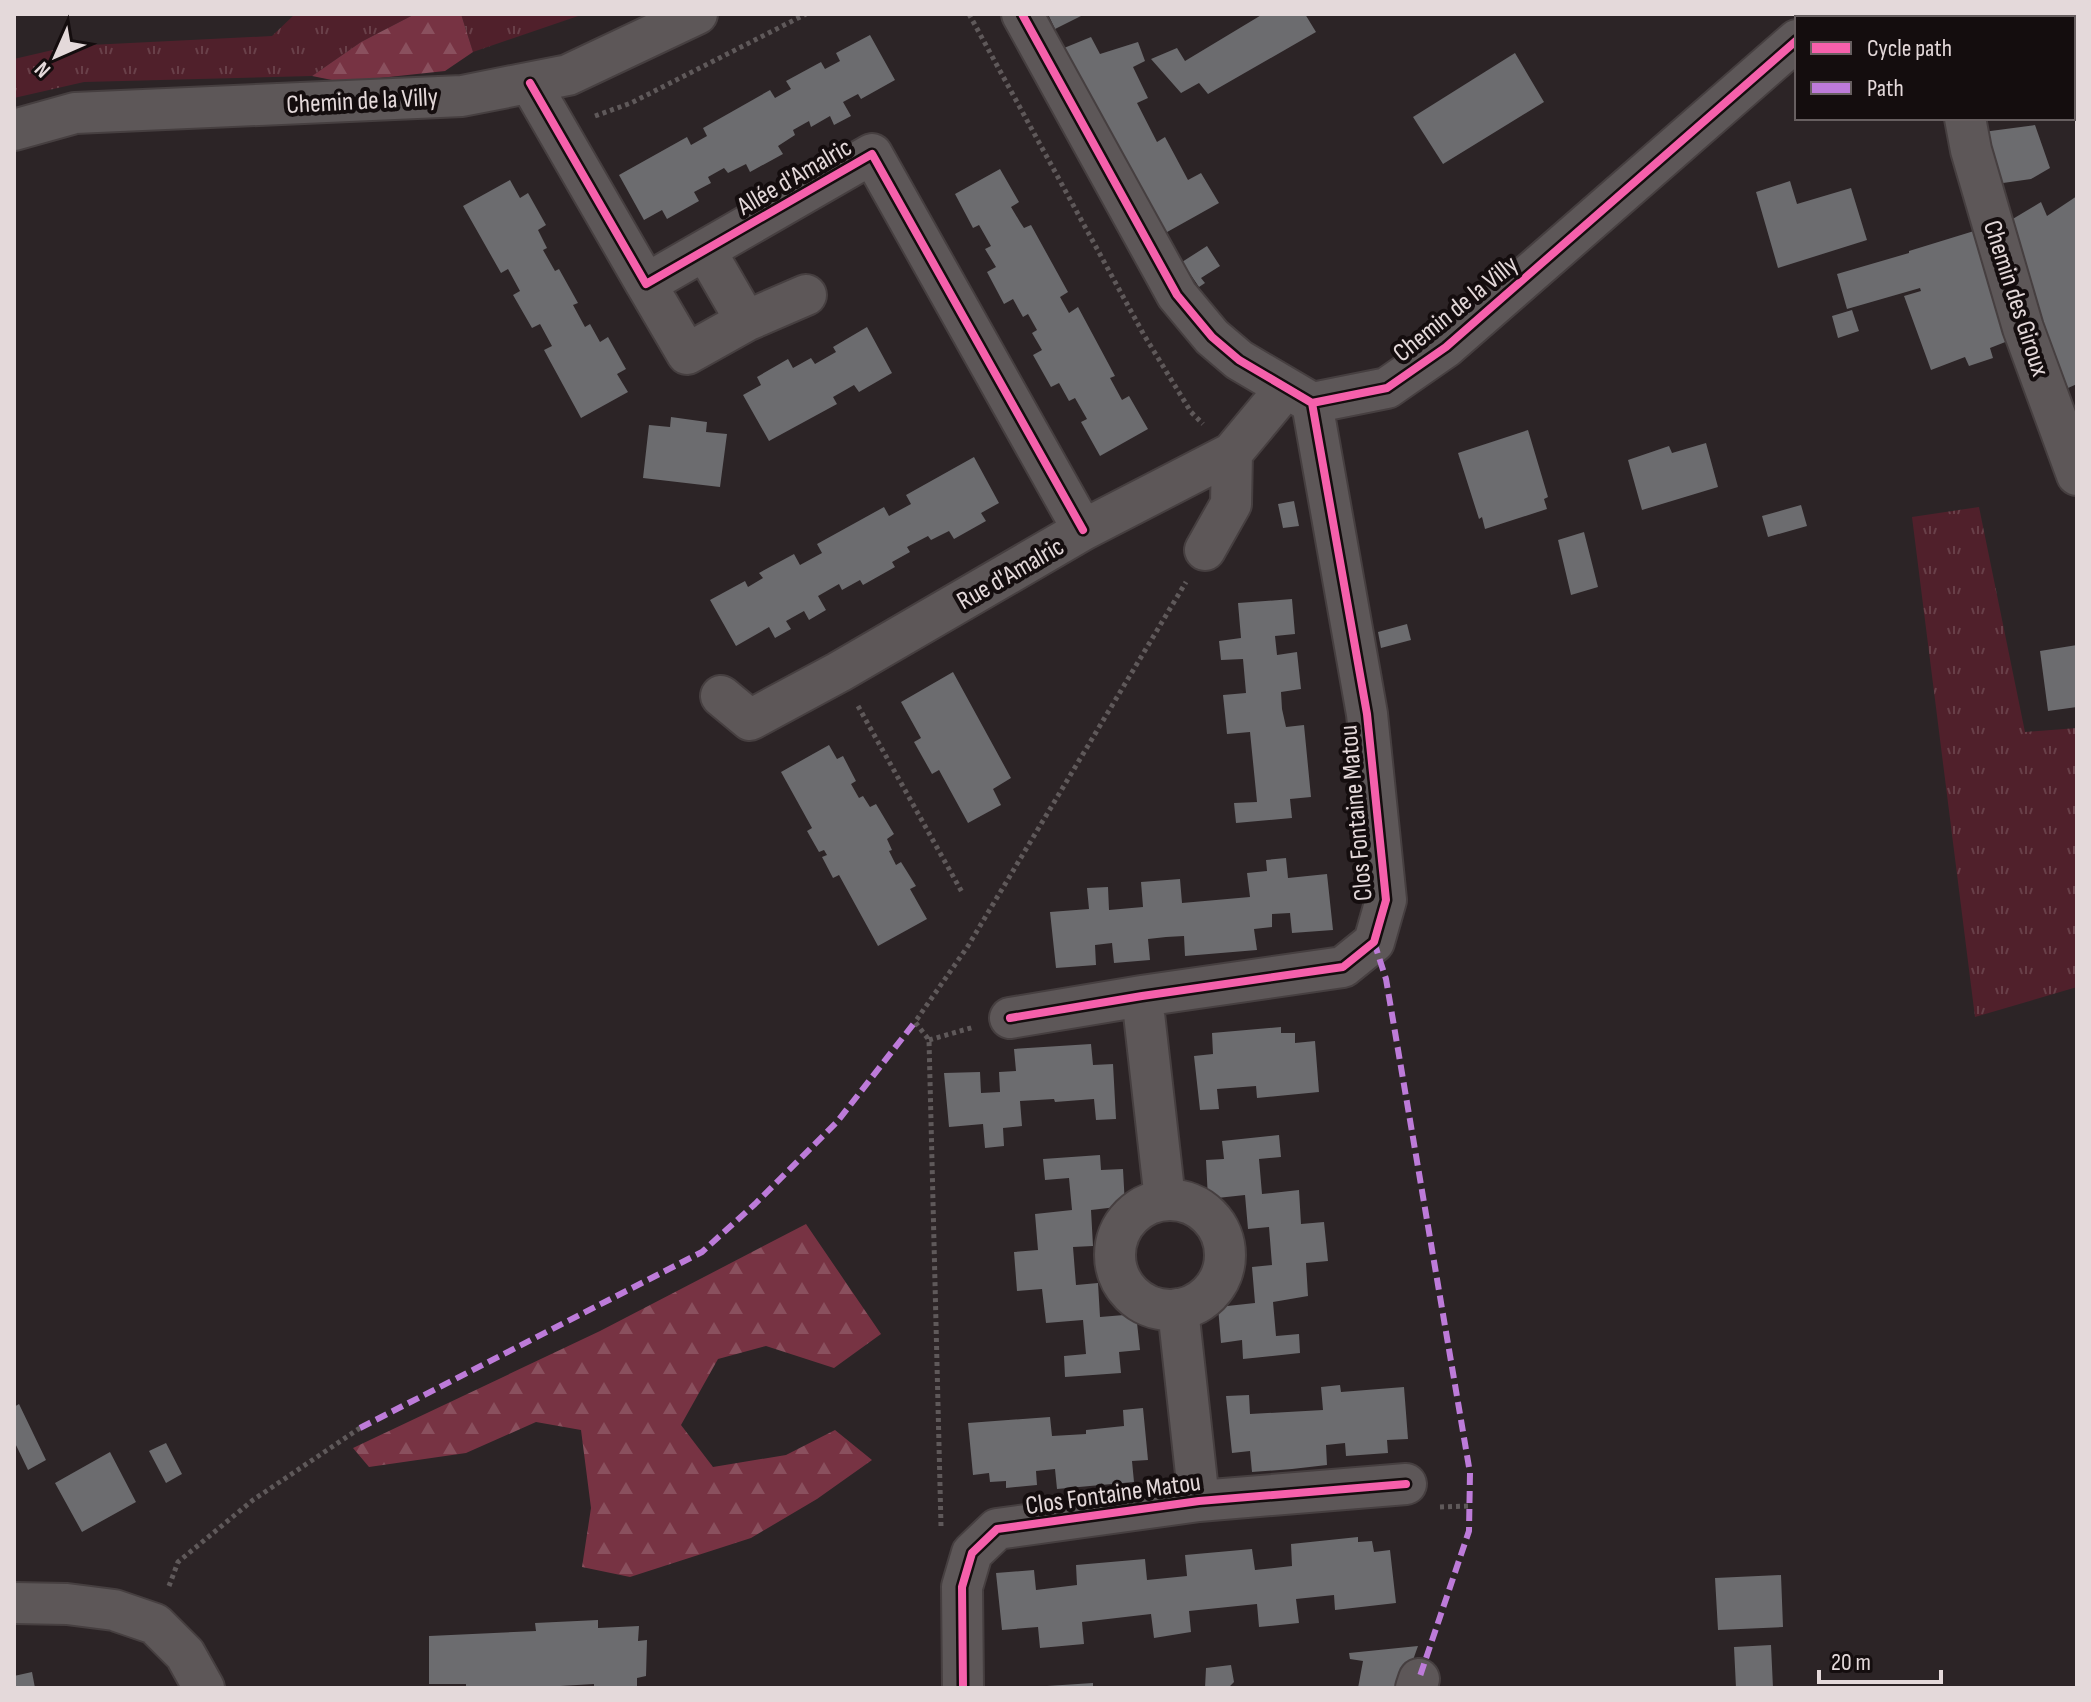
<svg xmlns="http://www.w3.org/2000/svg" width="2091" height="1702" font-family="'Sofia Sans Condensed',sans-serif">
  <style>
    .grass { fill: url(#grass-tufts) }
    .forest { fill: url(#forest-firs) }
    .building { fill: #6c6c6f }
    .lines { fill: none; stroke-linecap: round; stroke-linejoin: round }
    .minor-casing { stroke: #463f40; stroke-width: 44 }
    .path { stroke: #5f595a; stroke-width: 5; stroke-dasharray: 4 4; stroke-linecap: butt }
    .minor { stroke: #5d5758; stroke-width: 40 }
    .quiet { stroke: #bd7bd9; stroke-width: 6; stroke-dasharray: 12 6; stroke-linecap: butt }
    .cycleway-casing { stroke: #140d0e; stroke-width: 13 }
    .cycleway { stroke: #f560ab; stroke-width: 8 }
    .labels { text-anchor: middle; stroke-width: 8; stroke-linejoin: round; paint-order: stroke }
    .street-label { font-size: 26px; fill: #e4d9da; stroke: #140d0e }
  </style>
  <defs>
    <pattern id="grass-tufts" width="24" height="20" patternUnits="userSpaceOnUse" patternTransform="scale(2)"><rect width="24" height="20" fill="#50202b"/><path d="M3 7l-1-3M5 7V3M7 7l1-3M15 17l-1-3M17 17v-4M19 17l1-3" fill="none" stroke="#694049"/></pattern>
    <pattern id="forest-firs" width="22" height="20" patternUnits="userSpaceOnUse" patternTransform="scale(2)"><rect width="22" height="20" fill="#773343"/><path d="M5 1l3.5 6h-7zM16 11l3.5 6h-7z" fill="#8a505e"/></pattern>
  </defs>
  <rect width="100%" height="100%" fill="#2c2426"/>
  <path class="grass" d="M295,14H415L361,42L312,76L84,82L14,98V59L70,46L272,36Z
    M461,14H584L473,52Z
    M1979,507L2025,732L2077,728V987L1975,1017L1912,517Z"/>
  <path class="forest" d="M415,14H461L473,52L445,71L342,82L312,76L361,42Z
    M806,1224L881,1334L834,1368L766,1346L718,1359L681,1425L713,1467L786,1455L835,1430L872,1460L817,1499L751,1538L630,1577L582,1567L591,1508L581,1430L536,1422L466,1453L369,1467L353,1448L600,1331Z"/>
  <path class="building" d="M1048,14H1085L1055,29Z
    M1263,14H1305L1316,32L1208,94L1199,83L1181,93L1151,59L1177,48L1185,61Z
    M870,35L895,80L861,99L858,94L843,102L851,116L834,125L830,116L811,127L809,121L793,130L795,135L778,146L783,154L750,172L746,164L728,173L724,168L708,177L711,183L694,192L699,201L667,219L662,210L644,220L619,175L687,137L691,145L707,136L703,128L770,90L775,98L791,89L786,81L821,62L825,69L840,61L836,53Z
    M1091,37L1100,54L1138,42L1145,61L1133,67L1148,98L1137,103L1157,142L1165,137L1188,180L1201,173L1219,203L1160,236L1081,87L1064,48Z
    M1515,53L1544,102L1443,164L1413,117Z
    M2035,125L2050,168L2031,179L1996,184L1983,132Z
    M1000,169L1019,202L1011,207L1020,222L1024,228L1031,225L1068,292L1060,297L1069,313L1078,307L1115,376L1110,378L1122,400L1129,396L1148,429L1100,456L1081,422L1087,419L1075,398L1069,401L1059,383L1051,387L1033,355L1042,350L1032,333L1037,330L1028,314L1023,317L1013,299L1004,304L987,272L996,267L985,249L991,246L979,225L973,228L955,194Z
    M510,180L520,198L528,193L546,225L538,230L547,248L543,250L555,271L559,269L578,303L573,305L585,327L590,324L600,342L608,337L626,369L617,374L628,392L581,418L544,350L552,346L540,324L532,328L513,295L520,291L508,269L501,273L463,206Z
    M1790,181L1797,204L1851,188L1867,240L1778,268L1756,192Z
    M2077,196V384L2068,388L2046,337L2006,223L2041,202L2047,216Z
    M1974,231L2013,339L1990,348L1993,358L1969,366L1965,357L1931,370L1904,296L1921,291L1920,288L1847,309L1837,274L1909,253V251Z
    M1207,246L1220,266L1201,278L1205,283L1199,287L1182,262Z
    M1852,310L1859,331L1838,338L1832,316Z
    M867,327L892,373L859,392L854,385L833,397L837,404L769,441L743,395L761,385L757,377L788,359L793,368L811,358L815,364L836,352L833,347Z
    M671,417L707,422L706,432L727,434L720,487L643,478L649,425L670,427Z
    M1528,430L1548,497L1544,499L1547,509L1485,529L1482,517L1479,519L1458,453Z
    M1706,443L1718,487L1642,510L1628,460L1669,446L1672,453Z
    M974,457L999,503L981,513L986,521L954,539L949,531L931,540L928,536L907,547L910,552L892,562L895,567L863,585L860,580L842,590L839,584L818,596L826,610L809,620L804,611L786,621L791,629L775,638L769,627L736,646L710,600L745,581L748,587L763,578L759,573L794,554L800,565L822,553L817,544L884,507L889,516L911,504L906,495Z
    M1294,501L1299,526L1283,528L1278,504Z
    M1801,505L1807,526L1768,537L1762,516Z
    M1584,532L1598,587L1571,595L1558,540Z
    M1292,599L1295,634L1275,636L1277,655L1297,652L1301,689L1281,692L1282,709L1286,727L1304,725L1311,797L1290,799L1292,818L1236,823L1234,803L1257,802L1250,732L1227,734L1225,714L1223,695L1246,693L1243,659L1221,660L1219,641L1241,638L1238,603Z
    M1407,624L1411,640L1381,648L1378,632Z
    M2077,645V707L2048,711L2040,651Z
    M953,672L1011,778L993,789L1001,805L968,823L939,770L932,774L914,742L921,738L901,702Z
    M829,745L837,759L843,756L856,781L851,784L859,798L863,796L870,807L876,804L894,834L887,839L892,850L889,851L896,865L901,862L916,886L910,889L927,919L878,946L839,875L833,878L822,857L827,855L824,850L819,852L807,831L812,828L781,772Z
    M1286,858L1288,878L1327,874L1333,930L1292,933L1290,913L1272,914V927L1254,929L1257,950L1185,956L1184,936L1166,937L1148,939L1150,960L1114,963L1112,943L1095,945L1096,965L1056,968L1050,912L1089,909L1087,888L1108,887L1109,910L1143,907L1141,882L1180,879L1182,903L1250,897L1247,873L1267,871L1266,860Z
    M1281,1027V1033H1295V1043L1315,1041L1319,1092L1257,1098L1256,1086L1217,1089L1219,1109L1200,1110L1194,1056L1213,1054L1212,1033Z
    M1091,1044L1093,1065L1113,1064L1116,1119L1096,1120L1094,1099L1055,1102L1054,1099L1020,1101L1022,1126L1003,1128L1004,1146L985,1148L983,1124L949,1127L944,1073L980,1072L981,1093L1000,1092L999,1072L1016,1071L1014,1049Z
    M1279,1135L1281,1157L1259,1159L1262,1194L1299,1190L1301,1224L1324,1222L1328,1261L1306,1263L1308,1296L1273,1302L1276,1336L1299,1334L1300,1353L1243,1359L1242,1340L1221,1343L1218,1307L1255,1303L1252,1267L1272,1265L1269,1227L1248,1229L1245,1195L1208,1199L1206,1160L1224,1159L1222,1141Z
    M1100,1155L1101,1170L1123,1169L1125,1206L1091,1210L1093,1246L1073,1247L1076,1285L1098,1283L1100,1317L1136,1314L1140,1350L1119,1352L1121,1373L1065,1377L1064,1356L1086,1354L1083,1320L1046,1323L1042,1289L1017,1291L1014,1252L1038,1250L1035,1214L1072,1210L1069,1178L1045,1180L1043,1159Z
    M1340,1385L1341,1392L1404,1387L1408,1439L1387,1440L1388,1453L1346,1456L1345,1443L1326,1445L1327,1465L1292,1469L1252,1472L1250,1451L1232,1453L1226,1396L1249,1395L1250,1414L1323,1410L1321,1387Z
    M19,1404L46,1460L28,1470L14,1441V1407Z
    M1143,1408L1148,1460L1132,1461L1134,1482L1057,1489L1055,1469L1036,1471L1037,1485L1006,1488V1481L990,1482L989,1473L973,1475L968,1423L1050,1417L1052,1436L1086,1434V1430L1124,1426L1123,1410Z
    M166,1443L182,1474L166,1483L149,1451Z
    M110,1452L136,1502L82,1532L55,1483Z
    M1358,1537V1542L1372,1541L1374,1552L1390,1550L1396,1603L1335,1610L1334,1595L1296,1599L1299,1623L1259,1627L1257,1604L1189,1611L1191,1632L1154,1638L1151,1614L1082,1622L1084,1644L1040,1648L1038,1627L1002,1630L996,1573L1034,1570L1036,1590L1077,1585L1076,1565L1145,1559L1147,1580L1187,1576L1185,1555L1252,1549L1255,1570L1292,1566L1291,1544Z
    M1781,1575L1783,1627L1718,1630L1715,1578Z
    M598,1620V1628L639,1626L638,1641L647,1640L646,1676L637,1678V1688H594V1684L527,1688H466V1684H429V1636L536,1631L535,1623Z
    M1771,1645L1773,1688H1736L1734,1647Z
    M1418,1646L1403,1688H1358L1363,1661L1350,1659L1349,1653Z
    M1231,1665L1234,1682L1228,1688H1205L1206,1668Z
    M32,1672L35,1688H14V1676Z
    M1093,1683V1688H1047V1686Z"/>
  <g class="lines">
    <defs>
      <path id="minor" d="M1022,14L1177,295L1212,337L1239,360L1312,403L1387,388L1446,347L1797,40
        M1943,14V18
        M1822,18L1826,14
        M530,83L646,284L872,154L1083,530
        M1965,118L1971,150L2023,328L2077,475
        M14,130L75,113L462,96L568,75L697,14
        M646,284L687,354L746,321L705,250
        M746,321L806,295
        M1205,550L1231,504L1232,453
        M721,696L750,720L839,672L1083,530L1232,453L1286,388
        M1142,996L1165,1200
        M1010,1018L1142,996L1343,967L1374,942L1386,900L1367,714L1312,403
        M1115 1255a55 55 0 1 1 110 0a55 55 0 1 1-110 0Z
        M1178,1309L1199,1501
        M14,1603L67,1604L114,1610L155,1624L185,1654L204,1688
        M963,1688L962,1587L972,1553L997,1529L1199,1501L1406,1484
        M1416,1688L1419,1679"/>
    </defs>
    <use href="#minor" class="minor-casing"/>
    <path class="path" d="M969,14L1144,335L1191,412L1203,424
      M595,116L631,103L806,14
      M858,706L963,894
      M929,1040L974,1027
      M1440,1507L1469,1506
      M941,1526L929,1040L915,1022L968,946L1186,582
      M169,1586L178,1562L253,1500L360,1428"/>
    <use href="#minor" class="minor"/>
    <path class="quiet" d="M1374,942L1386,979L1470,1473L1469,1531L1419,1679
      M360,1428L702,1252L755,1204L837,1122L915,1022"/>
    <defs>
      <path id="cycleway" d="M1022,14L1177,295L1212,337L1239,360L1312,403L1387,388L1446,347L1797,40
        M530,83L646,284L872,154L1083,530
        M1010,1018L1142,996L1343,967L1374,942L1386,900L1367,714L1312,403
        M963,1688L962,1587L972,1553L997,1529L1199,1501L1406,1484"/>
    </defs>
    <use href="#cycleway" class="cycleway-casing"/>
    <use href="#cycleway" class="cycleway"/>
  </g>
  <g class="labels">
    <g class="street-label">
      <text transform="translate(362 100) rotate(-3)" y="9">Chemin de la Villy</text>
      <text transform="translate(794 176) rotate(-30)" y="9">Allée d'Amalric</text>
      <text transform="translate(2017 298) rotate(72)" y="9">Chemin des Giroux</text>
      <text transform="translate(1455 308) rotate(-39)" y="9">Chemin de la Villy</text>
      <text transform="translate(1010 573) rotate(-30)" y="9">Rue d'Amalric</text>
      <text transform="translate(1355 813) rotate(-95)" y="9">Clos Fontaine Matou</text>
      <text transform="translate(1113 1493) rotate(-8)" y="9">Clos Fontaine Matou</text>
    </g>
  </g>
  <rect width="2091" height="1702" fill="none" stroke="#e4d9da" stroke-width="32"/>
  <rect x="1795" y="16" width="280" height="104" fill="#140d0e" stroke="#675f60" stroke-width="2"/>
  <rect x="1811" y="42" width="40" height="12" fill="#f560ab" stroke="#675f60" stroke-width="2"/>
  <text x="1867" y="56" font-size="24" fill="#e4d9da">Cycle path</text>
  <rect x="1811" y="82" width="40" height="12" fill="#bd7bd9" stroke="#675f60" stroke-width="2"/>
  <text x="1867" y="96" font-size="24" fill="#e4d9da">Path</text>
  <g transform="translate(56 56) rotate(225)" stroke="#140d0e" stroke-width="6" paint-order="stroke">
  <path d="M0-6L14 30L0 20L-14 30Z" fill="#e4d9da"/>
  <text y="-12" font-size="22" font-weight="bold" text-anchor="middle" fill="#e4d9da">N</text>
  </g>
  <path d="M1819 1670v12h122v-12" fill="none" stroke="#e4d9da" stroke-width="4"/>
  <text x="1831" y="1670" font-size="24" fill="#e4d9da" stroke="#140d0e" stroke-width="6" paint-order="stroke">20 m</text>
</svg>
